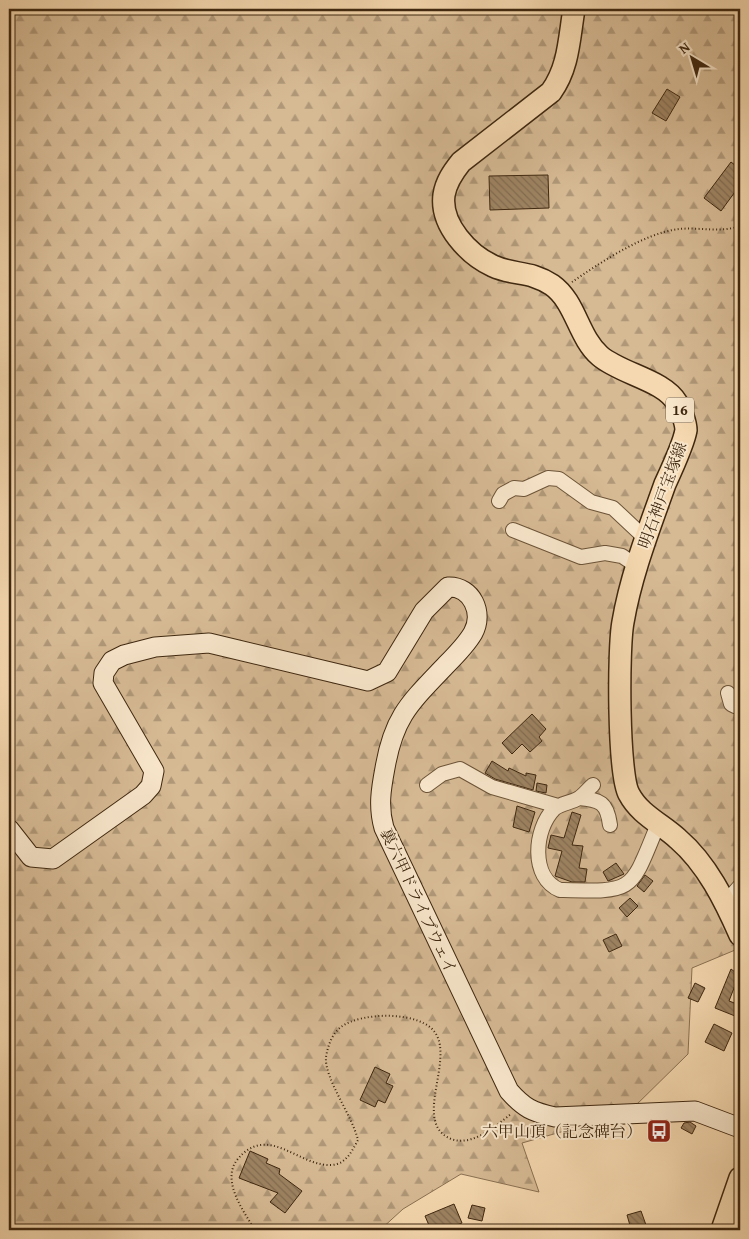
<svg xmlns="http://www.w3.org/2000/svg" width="749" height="1239" font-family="'Gentium Book Plus','Noto Serif JP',serif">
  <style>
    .forest { fill: url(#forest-firs); stroke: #8a7152 }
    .building { fill: url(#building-back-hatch); stroke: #3f2810 }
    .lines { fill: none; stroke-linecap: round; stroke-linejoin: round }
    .street-casing { stroke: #6c5438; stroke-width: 16 }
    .secondary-casing { stroke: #3f2810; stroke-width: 21 }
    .primary-casing { stroke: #3f2810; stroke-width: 24 }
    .path { stroke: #3f2810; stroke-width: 2; stroke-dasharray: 1 2.5; stroke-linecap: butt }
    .street { stroke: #f8e6cb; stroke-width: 14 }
    .secondary { stroke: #f8e6cb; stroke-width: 19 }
    .primary { stroke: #f5d8af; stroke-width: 21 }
    .labels { text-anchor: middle; stroke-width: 4; stroke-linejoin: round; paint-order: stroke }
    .shield { fill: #f8e6cb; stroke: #766148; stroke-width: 1 }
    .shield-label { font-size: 15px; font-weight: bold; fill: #3f2810 }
    .street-label { font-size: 16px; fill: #3f2810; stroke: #f8e6cb }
    .poi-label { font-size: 16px; fill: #3f2810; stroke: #f8e6cb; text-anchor: end }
  </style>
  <defs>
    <pattern id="forest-firs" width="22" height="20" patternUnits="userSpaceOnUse" patternTransform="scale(1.25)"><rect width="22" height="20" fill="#d6ba94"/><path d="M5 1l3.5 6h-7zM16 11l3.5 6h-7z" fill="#af9777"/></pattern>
    <pattern id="building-back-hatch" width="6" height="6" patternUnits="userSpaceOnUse" patternTransform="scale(1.25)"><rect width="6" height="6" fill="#9e8463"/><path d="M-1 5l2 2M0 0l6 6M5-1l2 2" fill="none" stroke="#826c50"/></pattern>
  </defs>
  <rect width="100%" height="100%" fill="#f5d8af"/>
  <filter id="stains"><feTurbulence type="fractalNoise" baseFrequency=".004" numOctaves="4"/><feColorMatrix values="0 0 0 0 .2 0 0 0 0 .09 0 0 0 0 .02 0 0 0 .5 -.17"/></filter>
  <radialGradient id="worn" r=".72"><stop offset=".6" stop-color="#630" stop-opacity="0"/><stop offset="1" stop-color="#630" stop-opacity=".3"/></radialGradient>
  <path class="forest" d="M9,9H740V948L692,968L688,1054L628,1113L522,1143L539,1192L461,1174L403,1209L380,1230H9Z"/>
  <path class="building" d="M667,89L680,97L666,121L652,113Z
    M731,162L740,169V185L721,211L704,198Z
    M548,175L549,208L490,210L489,176Z
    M532,714L546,729L539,737L542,741L530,752L522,744L512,754L502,743Z
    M492,761L508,771L509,768L526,776V773L536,775L533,790L495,779L485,773Z
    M537,783L547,785L546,793L536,791Z
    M517,806L535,812L529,832L513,827Z
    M572,812L581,815L572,845L583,846L579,868L587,869L585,882H572L555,876L562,851L548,848L551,835L564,838Z
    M616,863L624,874L608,881L603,872Z
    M645,875L653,881L644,892L637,886Z
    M630,898L638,906L627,917L619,908Z
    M616,934L622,946L609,952L603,940Z
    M731,969L739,975L729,1001L740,1005V1018L715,1008Z
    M695,983L705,988L698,1002L688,998Z
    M714,1024L732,1033L724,1051L705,1042Z
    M375,1067L390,1074L386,1083L393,1086L385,1103L378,1100L375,1107L360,1100Z
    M690,1122L696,1126L692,1134L681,1128L684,1123Z
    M250,1151L268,1159L266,1163L280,1169L279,1174L302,1191L285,1213L270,1202L278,1193L239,1178Z
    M454,1204L462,1223L445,1230H431L425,1216Z
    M472,1205L485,1208L482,1221L468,1218Z
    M641,1211L646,1225L631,1229L627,1215Z"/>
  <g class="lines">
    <defs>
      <path id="street" d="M499,501L503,494L514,488L524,489L548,478L559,479L591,502L613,508L645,538
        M513,530L581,557L605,553L622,556L637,566
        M728,693L731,704L735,706L740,702
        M427,785L442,774L460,769L492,787L558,806
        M593,785C588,789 584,795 579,798C571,803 561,803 554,809C534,829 530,878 560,890C635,892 630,893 658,824
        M579,798C600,800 607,802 610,825
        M725,903L740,886"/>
      <path id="secondary" d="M9,829L31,857L53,859L143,795L151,786L154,771L103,683L104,673L112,661L124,655L155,647L209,643L368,681L387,672L424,611L448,587C472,586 484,613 473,633C466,645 455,656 446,665C410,703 394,716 385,768C381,789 378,807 384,828L509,1091C524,1108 532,1112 555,1117L695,1111L740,1128"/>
      <path id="primary" d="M574,9C569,39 569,67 551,92L461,162C453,172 446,182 444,195C440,225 469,255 493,266C515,276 529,270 552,285C576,302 578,337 600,356C621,374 664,380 677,403C681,408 686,424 686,430C684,443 671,471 665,484C649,529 631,575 623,622C618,648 618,775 629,794C640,815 662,824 678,839C707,864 725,901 740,935
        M722,1230L740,1178"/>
    </defs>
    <use href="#street" class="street-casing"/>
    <use href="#secondary" class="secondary-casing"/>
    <use href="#primary" class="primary-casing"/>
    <path class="path" d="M572,282C600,263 644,233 679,229C699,227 721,233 740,226
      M255,1230C244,1212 221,1181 237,1160C268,1122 298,1167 332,1165C346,1164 352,1151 358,1140C352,1115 324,1078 326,1057C328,1045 332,1034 341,1027C360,1012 422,1010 436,1034C452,1061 418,1115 444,1135C467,1152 494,1127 511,1114"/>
    <use href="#street" class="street"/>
    <use href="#secondary" class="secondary"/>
    <use href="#primary" class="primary"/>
  </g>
  <defs>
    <symbol id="bus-square" viewBox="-11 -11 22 22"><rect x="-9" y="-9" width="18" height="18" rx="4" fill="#8f2418" stroke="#f8e6cb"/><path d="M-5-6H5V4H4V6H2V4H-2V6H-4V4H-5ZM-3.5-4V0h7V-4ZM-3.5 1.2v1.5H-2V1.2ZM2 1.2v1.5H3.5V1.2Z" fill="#fff"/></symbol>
  </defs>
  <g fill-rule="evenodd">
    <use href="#bus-square" x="645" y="1117" width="28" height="28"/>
  </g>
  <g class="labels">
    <rect class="shield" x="666" y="397.5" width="28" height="25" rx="4"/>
    <g class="shield-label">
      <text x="680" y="415">16</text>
    </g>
    <g class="street-label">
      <text transform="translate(662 495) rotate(-70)" y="6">明石神戸宝塚線</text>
      <text transform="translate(419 901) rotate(65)" y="6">裏六甲ドライブウェイ</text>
    </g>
    <g class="poi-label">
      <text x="642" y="1137">六甲山頂（記念碑台）</text>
    </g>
  </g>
  <rect width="749" height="1239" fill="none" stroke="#f5d8af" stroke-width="30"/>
  <rect x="10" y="10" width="729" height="1219" fill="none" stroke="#3f2810" stroke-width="2.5"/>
  <rect x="15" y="15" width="719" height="1209" fill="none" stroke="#3f2810"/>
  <g transform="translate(692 58) rotate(322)" stroke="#f8e6cb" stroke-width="4" paint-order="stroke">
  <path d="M0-4L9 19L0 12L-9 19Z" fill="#3f2810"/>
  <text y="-8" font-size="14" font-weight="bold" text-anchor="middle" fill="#3f2810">N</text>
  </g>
  <rect width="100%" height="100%" filter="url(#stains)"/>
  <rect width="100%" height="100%" fill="url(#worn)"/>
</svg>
